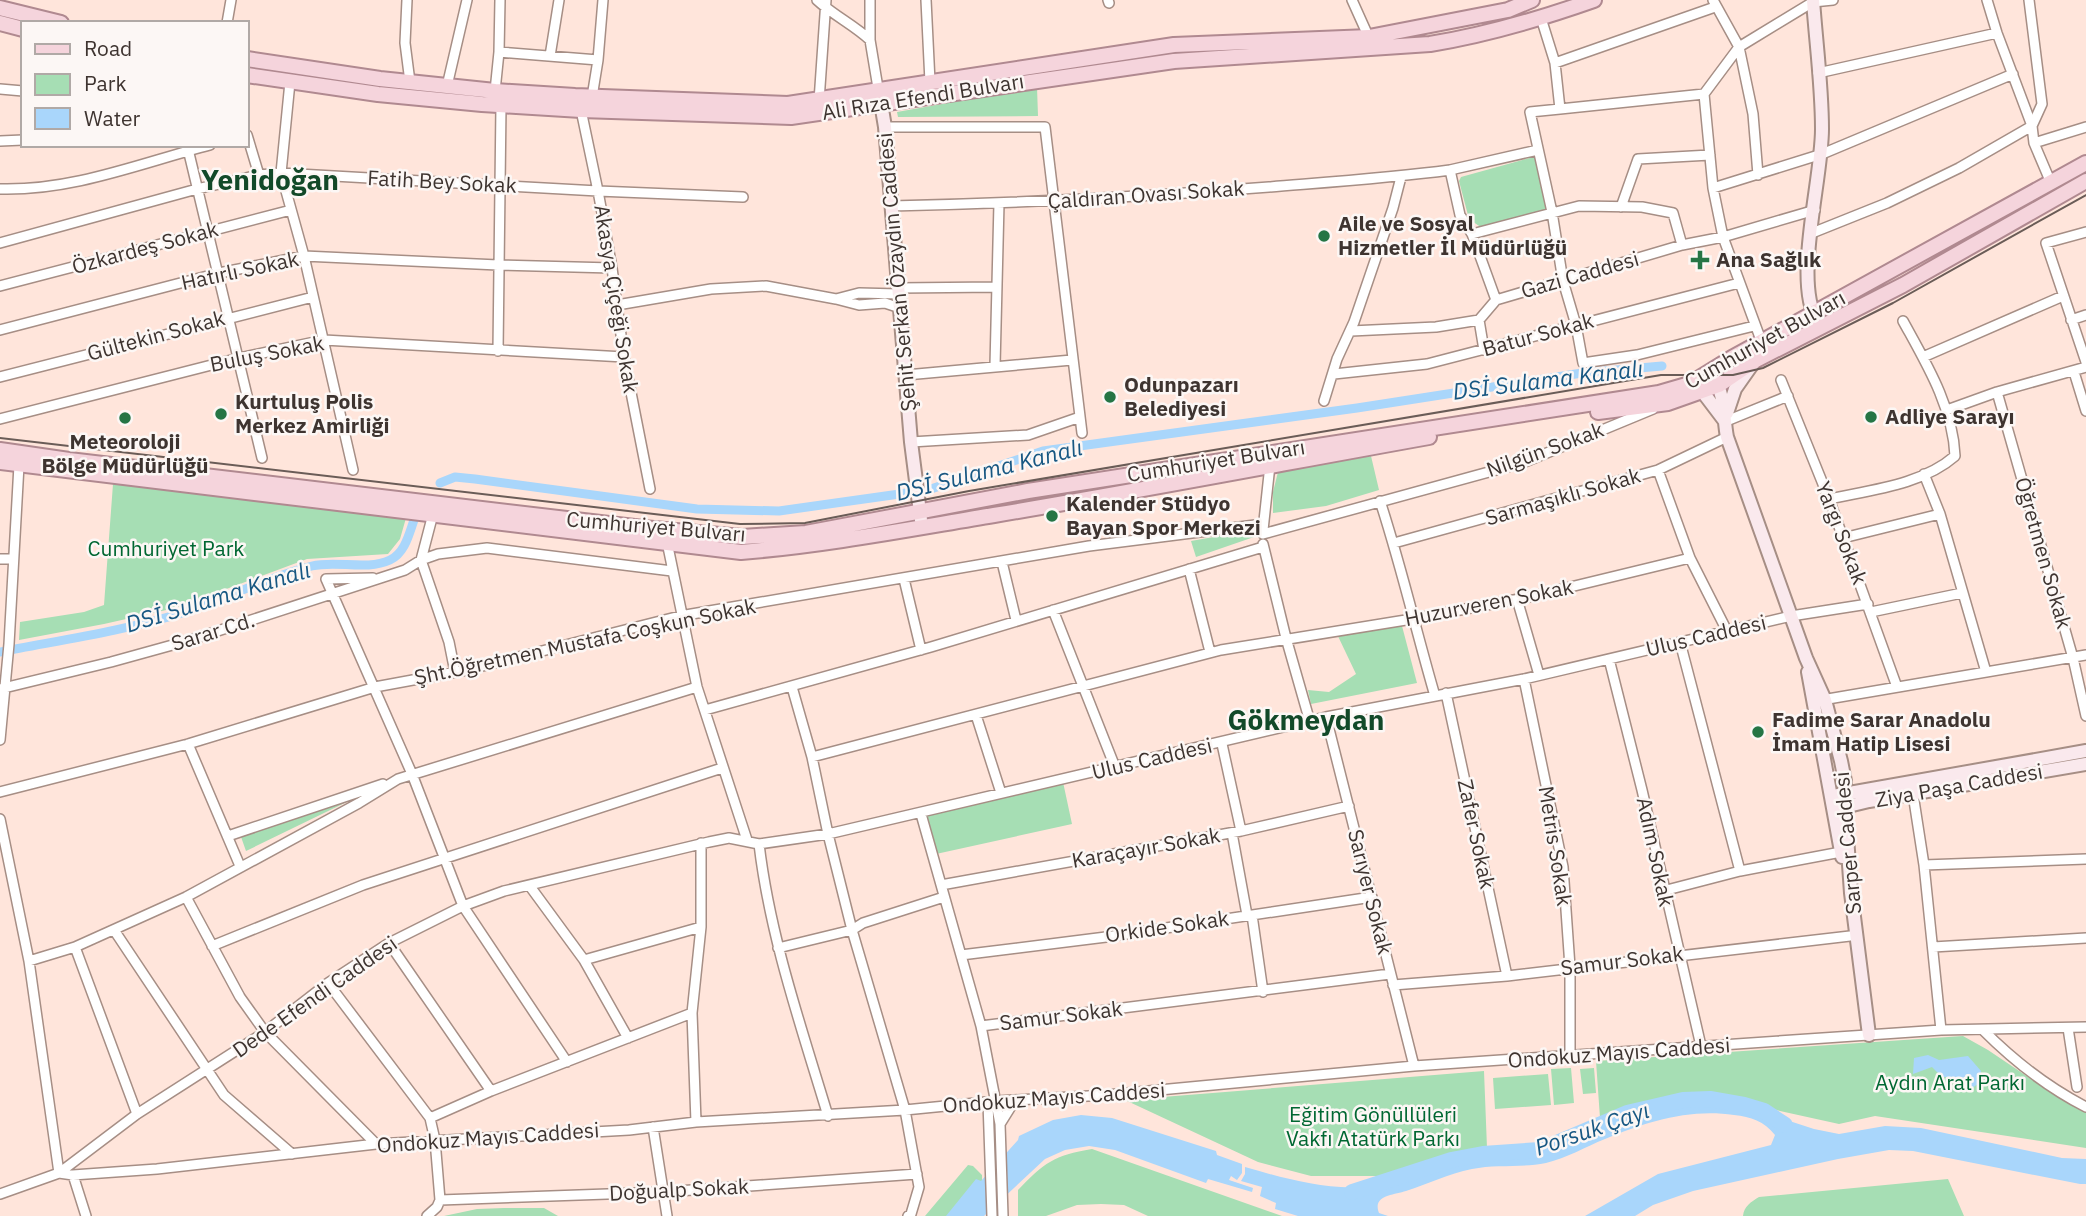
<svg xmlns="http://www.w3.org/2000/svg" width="2086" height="1216" font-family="'IBM Plex Sans',sans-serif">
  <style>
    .green { fill: #a6deb4 }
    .water { fill: #a9d6fb }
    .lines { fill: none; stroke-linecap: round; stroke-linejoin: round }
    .canal { stroke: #a9d6fb; stroke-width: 9 }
    .river { stroke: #a9d6fb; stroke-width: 16 }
    .minor-casing { stroke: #a68e85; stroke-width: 12 }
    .secondary-casing { stroke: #a68e85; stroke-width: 16 }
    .primary-casing { stroke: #b08990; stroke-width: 18 }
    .minor { stroke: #fff; stroke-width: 9 }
    .secondary { stroke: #fae9ed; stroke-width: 12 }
    .primary { stroke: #f5d4dc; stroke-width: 14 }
    .tram { stroke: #6a5c57; stroke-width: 2 }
    .poi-dot { fill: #257545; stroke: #fcf7f5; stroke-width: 2.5 }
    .labels { text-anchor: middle; stroke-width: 5; stroke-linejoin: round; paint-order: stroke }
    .street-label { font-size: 21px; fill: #3e3430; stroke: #fcf7f5 }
    .poi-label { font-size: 21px; font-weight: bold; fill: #3e3430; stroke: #fcf7f5; text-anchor: start }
    .park-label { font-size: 21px; fill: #006732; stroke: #fcf7f5 }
    .water-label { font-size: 23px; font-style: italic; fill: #175782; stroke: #fcf7f5 }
    .district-label { font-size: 28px; font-weight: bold; fill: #124929; stroke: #fcf7f5 }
  </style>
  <rect width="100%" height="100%" fill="#ffe5db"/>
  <path class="green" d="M1037,87L1038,116L898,117L897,112Z
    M1537,156L1549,209L1482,228L1469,219L1459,181L1461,177Z
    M1371,456L1379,490L1326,506L1273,513V492L1278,472Z
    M113,484L406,518L400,539L388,554L307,559L175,608L104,624L19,640L20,622L84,612L104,605Z
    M1253,530L1254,537L1196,557L1191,541Z
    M1402,626L1417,683L1311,704L1308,690L1329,692L1356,674L1336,632Z
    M1063,782L1072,824L936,854L926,816Z
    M357,797L246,851L240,834Z
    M1963,1036L1988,1050L2058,1097L2086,1107V1148L1875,1116L1839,1124L1780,1111L1726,1094L1665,1099L1600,1118L1596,1061Z
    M1571,1068L1574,1103L1554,1105L1551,1069Z
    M1594,1068L1596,1093L1583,1094L1580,1069Z
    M1484,1071L1487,1148L1440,1158L1380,1176H1311L1258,1162L1125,1100Z
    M1548,1074L1551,1105L1495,1109L1493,1078Z
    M1092,1149L1282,1216H1148L1124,1205L1101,1204L1077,1205L1046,1216H1018V1190C1044,1163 1054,1155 1092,1149Z
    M968,1165L973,1166L982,1175L983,1216H925Z
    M1948,1179L1964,1216H1743C1744,1206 1751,1202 1759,1197Z
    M504,1208H544L558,1216H444L477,1209Z"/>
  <path class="water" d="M1928,1055L1939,1060L1968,1056L1981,1071L1978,1084L1972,1088L1963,1087L1953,1077H1942L1932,1067L1913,1074L1914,1058Z
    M1701,1102L1735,1103L1814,1129L1839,1134L1885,1126L1921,1128L2062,1158L2086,1159V1184H2080L1913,1151L1889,1150L1838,1159L1693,1191L1653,1205L1635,1216H1585L1658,1174L1771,1145L1775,1135C1764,1121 1751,1117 1734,1115C1690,1108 1645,1122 1605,1139C1585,1147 1567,1158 1546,1163C1521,1168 1496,1164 1472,1169C1448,1174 1428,1184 1406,1191C1394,1195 1372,1195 1379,1213L1388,1216H1298L1275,1209L1276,1203L1260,1196L1262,1187L1241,1181L1245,1174V1167C1290,1180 1341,1195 1388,1183C1416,1176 1441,1162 1469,1158C1500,1154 1530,1160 1560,1149C1573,1145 1585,1136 1598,1130C1630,1116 1667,1107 1701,1102Z
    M1081,1115L1112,1118L1216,1151L1217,1155L1242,1164V1173L1237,1180L1231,1176L1229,1180L1253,1188L1252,1192L1208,1179L1206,1183L1115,1150L1089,1146L1065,1150L1045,1159L984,1216H946L976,1179L981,1181L1018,1140L1019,1136L1053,1120Z"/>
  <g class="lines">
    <path class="canal" d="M440,483L455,477L475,479L697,509L779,511L928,490L1043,451L1357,408L1582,373L1662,366
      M0,652C61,640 123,631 182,613C226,599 267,577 312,566C337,560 366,571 390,560C405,553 409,534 414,520"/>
    <path class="river" d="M1352,1192L1451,1160L1483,1154L1540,1150L1627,1113L1683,1100L1710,1099L1744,1105L1764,1111L1785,1125"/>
    <defs>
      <path id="minor" d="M407,0L405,43L410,82
        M603,0L598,60L592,97L581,110L598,191L612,268L624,357L650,489
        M817,0C833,15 854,25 870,40
        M870,0V40L879,94
        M926,0L930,82
        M1108,0L1109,3
        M1352,0L1370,40
        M1713,0L1739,47L1753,114L1758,175
        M1987,0L1997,33L2032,126L2034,143L2051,183
        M2029,0L2042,104L2032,126
        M1541,18L1555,63L1560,109L1704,94
        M227,23L231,0
        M499,52L598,60
        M550,56L559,0
        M1555,63L1715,7
        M1818,73L1997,33
        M290,82L281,173L304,256L353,470
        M447,86L467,0
        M0,89L23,91
        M495,91L499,52L500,0
        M1704,94L1713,188L1723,237L1762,343
        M1704,94L1739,47L1813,2L1833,0
        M819,101L826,0
        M1560,109L1530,112L1552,212L1563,281L1576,325L1583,363L1637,355L1754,326
        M885,127H1045L1082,433
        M247,135L259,175
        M0,141L23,140
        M2034,143L2086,127
        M187,145L262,458
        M1450,170L1538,150
        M1713,188L1822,154L2013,74
        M0,189C73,191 141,163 210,145
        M891,206C1017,203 1143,197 1269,187C1330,182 1390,178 1450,170L1460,215L1472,234L1496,300
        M1621,207L1638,159L1710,155
        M2086,232L2046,243L2086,362
        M1812,233L1887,203L1959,168L2032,126
        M1472,234L1579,206L1642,207L1673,213L1682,245
        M0,243L197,189L259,175L281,173L598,191L743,197
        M0,286L291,210
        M899,288L997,287
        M899,294L859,293L836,299L859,305L885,303L900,308
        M617,305L711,289L766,286L836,299
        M1479,320L1484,350
        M2071,320L2086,315
        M0,330L219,273L304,256L498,265L612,268
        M1351,331L1436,327L1479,320L1496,300L1682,245L1723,237L1815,210
        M498,351L501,105
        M1923,357L2063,296
        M995,366L999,203
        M2074,372L2086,411
        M1334,374L1427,364L1739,283
        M906,375L1072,360
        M0,377L313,297
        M1781,380L1829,499L1897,687
        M1997,392L2073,658L2086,716
        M1324,401L1337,359L1354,322L1393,208L1401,177
        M1947,410L1997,392L2086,367
        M0,419L239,358L324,340L624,357
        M1724,422L1788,396
        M911,442L1028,435L1080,417
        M1658,470L1690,558L1727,631
        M1924,474L1940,514L1986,672
        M1829,499C1870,490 1922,485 1955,456C1953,407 1926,363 1903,321
        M1380,501C1401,565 1416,631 1435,696
        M433,514L421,560L449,642L455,672
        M1263,530L1270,465
        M1263,534L1525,462L1653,409
        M1843,538L1940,514
        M667,542L697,687L747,840
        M1394,543L1658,470L1727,437
        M1263,544L1286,638L1310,722
        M0,559H13
        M1002,562L1016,620
        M1189,569L1210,652
        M373,578L326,579L412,774L463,906L567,1062
        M904,579L921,650
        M1517,599L1539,675
        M1053,610L1115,767
        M1871,612L1962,593
        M1680,642L1740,871
        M1609,659L1642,790L1701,1046
        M1524,679L1563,867L1570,967V1057
        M792,687L812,757L828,834L852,930L905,1110L919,1187L911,1214L908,1216
        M0,689L111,662L187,641L405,570L421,560L438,554L487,548L672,571
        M1446,693L1507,976
        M1822,700L2086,655
        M705,710L931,647L1263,547
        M976,715L1001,793
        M1326,717L1414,1066
        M0,740L9,644L19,465
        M188,744L240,866
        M1222,744L1241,831
        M812,757L1221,650L1412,619L1529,597L1690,558
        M0,792L188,744L375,687L467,670L680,616L1089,546L1263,524
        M1913,794L1924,865L1941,1030
        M921,814L981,1026L1000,1124
        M0,819L29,961L59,1173
        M1232,833L1247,915
        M228,836L383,784
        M759,844C770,937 801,1026 828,1116
        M1924,865L2086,859
        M529,885L584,960L628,1038
        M941,885L1241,831L1349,806
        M1663,891L1740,871L1841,852
        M186,897L240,997L265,1032L376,1144
        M1252,915L1263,992
        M114,930L224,1095L292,1154
        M389,943L491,1091
        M212,946L363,885L722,768
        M75,947L137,1114
        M1933,947L2086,938
        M778,948L852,930L863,923L944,897
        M961,955L1106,937L1372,897
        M584,960L701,927
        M29,961L75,947L186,897L359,803L398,779L697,687
        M328,983L430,1118L435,1140L440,1200L437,1207L427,1216
        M1393,985L1507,976L1850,936
        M981,1026L1390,974
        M2068,1028L2077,1087
        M1983,1030C2014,1061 2047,1087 2086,1107
        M988,1102L992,1216
        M430,1118L491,1091L692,1013
        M696,1122L692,1013L701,927V843
        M653,1127L667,1216
        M59,1173L137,1114L265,1032L328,983L389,943L463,906L504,891L709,842L729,838L759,844L828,834L1326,717L1524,679L1791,616L1868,604
        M73,1175L86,1216
        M0,1194L59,1173L73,1175L157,1169L376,1144L629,1130L696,1122L905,1110L996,1101L1106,1095L1414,1066L1941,1030L2086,1027
        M440,1200L664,1192L917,1174
        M1003,1216L1000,1124L1015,1100"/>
      <path id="secondary" d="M1813,0C1816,43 1822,86 1822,129C1822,180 1793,280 1817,321
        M881,103L885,127L911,442L921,520
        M1713,378C1726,395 1723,417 1727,437L1806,658L1825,700L1841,761L1845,781L1844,794L1851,893L1869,1035
        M1701,383L1702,391L1724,420
        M1727,413L1735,389L1754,362
        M1808,672L1842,857
        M1838,795L2086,751
        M1840,808L1869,801L2086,764"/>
      <path id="primary" d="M0,8L61,23
        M0,23L23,29
        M247,59L380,79L495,91L575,96L788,104L1174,45L1369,37L1508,10L1532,0
        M247,75L378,94L482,104L581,110L791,117L1174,61L1430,44C1486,35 1540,19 1594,0
        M1598,412L1668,403L1719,385L1756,360L1903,285L2086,181
        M0,450L69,460L643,528L742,537L806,533L1028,491L1659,393L1690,384L1732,358L2086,163
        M0,462L741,552C826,545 909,529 994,515C1139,491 1284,463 1429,437"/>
    </defs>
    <use href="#minor" class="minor-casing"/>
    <use href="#secondary" class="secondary-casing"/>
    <use href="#primary" class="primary-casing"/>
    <use href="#minor" class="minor"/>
    <use href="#secondary" class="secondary"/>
    <use href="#primary" class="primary"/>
    <path class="tram" d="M0,438L740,524L805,523L969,491L1661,375H1733L1763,368L1893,303L2086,195"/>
  </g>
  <g class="poi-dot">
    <circle cx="1324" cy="236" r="7"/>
    <path d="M1696.5 249.5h7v7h7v7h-7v7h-7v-7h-7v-7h7z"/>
    <circle cx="1110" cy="397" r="7"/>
    <circle cx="221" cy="414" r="7"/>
    <circle cx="1871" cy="417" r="7"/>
    <circle cx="125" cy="418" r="7"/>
    <circle cx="1052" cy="516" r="7"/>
    <circle cx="1758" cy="732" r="7"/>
  </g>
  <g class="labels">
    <g class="street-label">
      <text transform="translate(923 97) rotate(-9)" y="7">Ali Rıza Efendi Bulvarı</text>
      <text transform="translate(442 182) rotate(3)" y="7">Fatih Bey Sokak</text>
      <text transform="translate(1146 195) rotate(-4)" y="7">Çaldıran Ovası Sokak</text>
      <text transform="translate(145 248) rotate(-15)" y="7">Özkardeş Sokak</text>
      <text transform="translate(240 271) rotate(-12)" y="7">Hatırlı Sokak</text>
      <text transform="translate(897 272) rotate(-95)" y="7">Şehit Serkan Özaydın Caddesi</text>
      <text transform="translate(1580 275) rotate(-16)" y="7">Gazi Caddesi</text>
      <text transform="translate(616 299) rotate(81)" y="7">Akasya Çiçeği Sokak</text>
      <text transform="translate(1538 335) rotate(-15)" y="7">Batur Sokak</text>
      <text transform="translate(156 336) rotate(-15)" y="7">Gültekin Sokak</text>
      <text transform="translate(1765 340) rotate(-29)" y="7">Cumhuriyet Bulvarı</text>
      <text transform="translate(267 354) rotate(-11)" y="7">Buluş Sokak</text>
      <text transform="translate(1545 450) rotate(-20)" y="7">Nilgün Sokak</text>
      <text transform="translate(1216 461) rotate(-9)" y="7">Cumhuriyet Bulvarı</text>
      <text transform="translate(1563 497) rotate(-16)" y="7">Sarmaşıklı Sokak</text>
      <text transform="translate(656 527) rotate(5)" y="7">Cumhuriyet Bulvarı</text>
      <text transform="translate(1841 533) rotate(69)" y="7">Yargı Sokak</text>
      <text transform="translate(2043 553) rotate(74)" y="7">Öğretmen Sokak</text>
      <text transform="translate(1489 603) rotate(-11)" y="7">Huzurveren Sokak</text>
      <text transform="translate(213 632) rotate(-17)" y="7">Sarar Cd.</text>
      <text transform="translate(1706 636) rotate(-13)" y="7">Ulus Caddesi</text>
      <text transform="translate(585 642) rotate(-12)" y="7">Şht.Öğretmen Mustafa Coşkun Sokak</text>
      <text transform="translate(1152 759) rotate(-13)" y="7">Ulus Caddesi</text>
      <text transform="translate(1959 786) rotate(-10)" y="7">Ziya Paşa Caddesi</text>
      <text transform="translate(1476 834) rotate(78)" y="7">Zafer Sokak</text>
      <text transform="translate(1848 843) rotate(-95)" y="7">Sarper Caddesi</text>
      <text transform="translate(1555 846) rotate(81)" y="7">Metris Sokak</text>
      <text transform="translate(1146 848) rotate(-10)" y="7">Karaçayır Sokak</text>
      <text transform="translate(1655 852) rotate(78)" y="7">Adım Sokak</text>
      <text transform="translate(1370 892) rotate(76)" y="7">Sarıyer Sokak</text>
      <text transform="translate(1167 927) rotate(-8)" y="7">Orkide Sokak</text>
      <text transform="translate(1622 961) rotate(-7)" y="7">Samur Sokak</text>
      <text transform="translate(315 997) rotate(-35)" y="7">Dede Efendi Caddesi</text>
      <text transform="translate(1061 1016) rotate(-7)" y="7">Samur Sokak</text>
      <text transform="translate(1619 1053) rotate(-4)" y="7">Ondokuz Mayıs Caddesi</text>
      <text transform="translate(1054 1098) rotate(-4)" y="7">Ondokuz Mayıs Caddesi</text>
      <text transform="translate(488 1138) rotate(-4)" y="7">Ondokuz Mayıs Caddesi</text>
      <text transform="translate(679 1190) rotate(-3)" y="7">Doğualp Sokak</text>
    </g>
    <g class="poi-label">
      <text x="1338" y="231">Aile ve Sosyal<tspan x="1338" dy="24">Hizmetler İl Müdürlüğü</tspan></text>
      <text x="1716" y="267">Ana Sağlık</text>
      <text x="1124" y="392">Odunpazarı<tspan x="1124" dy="24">Belediyesi</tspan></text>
      <text x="235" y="409">Kurtuluş Polis<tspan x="235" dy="24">Merkez Amirliği</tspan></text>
      <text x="1885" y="424">Adliye Sarayı</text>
      <text x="125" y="449" text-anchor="middle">Meteoroloji<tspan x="125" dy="24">Bölge Müdürlüğü</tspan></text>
      <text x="1066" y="511">Kalender Stüdyo<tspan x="1066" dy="24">Bayan Spor Merkezi</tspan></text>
      <text x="1772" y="727">Fadime Sarar Anadolu<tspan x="1772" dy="24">İmam Hatip Lisesi</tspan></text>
    </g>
    <g class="park-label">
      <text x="166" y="556">Cumhuriyet Park</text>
      <text x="1950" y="1090">Aydın Arat Parkı</text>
      <text x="1373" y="1122">Eğitim Gönüllüleri<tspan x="1373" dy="24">Vakfı Atatürk Parkı</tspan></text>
    </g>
    <g class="water-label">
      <text transform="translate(1548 380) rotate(-7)" y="8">DSİ Sulama Kanalı</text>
      <text transform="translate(989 470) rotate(-14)" y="8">DSİ Sulama Kanalı</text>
      <text transform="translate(218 597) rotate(-17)" y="8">DSİ Sulama Kanalı</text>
      <text transform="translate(1592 1129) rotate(-19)" y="8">Porsuk Çayı</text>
    </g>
    <g class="district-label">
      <text x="270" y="190">Yenidoğan</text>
      <text x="1306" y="730">Gökmeydan</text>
    </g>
  </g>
  <rect x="21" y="21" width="228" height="126" fill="#fcf7f5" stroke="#b0a9a6" stroke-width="2"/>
  <rect x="35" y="44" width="35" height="10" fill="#f5d4dc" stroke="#b0a9a6" stroke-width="2"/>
  <text x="84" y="56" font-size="21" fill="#3e3430">Road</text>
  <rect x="35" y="74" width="35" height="21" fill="#a6deb4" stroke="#b0a9a6" stroke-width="2"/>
  <text x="84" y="91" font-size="21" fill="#3e3430">Park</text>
  <rect x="35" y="108" width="35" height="21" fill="#a9d6fb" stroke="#b0a9a6" stroke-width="2"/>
  <text x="84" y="126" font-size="21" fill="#3e3430">Water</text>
</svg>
